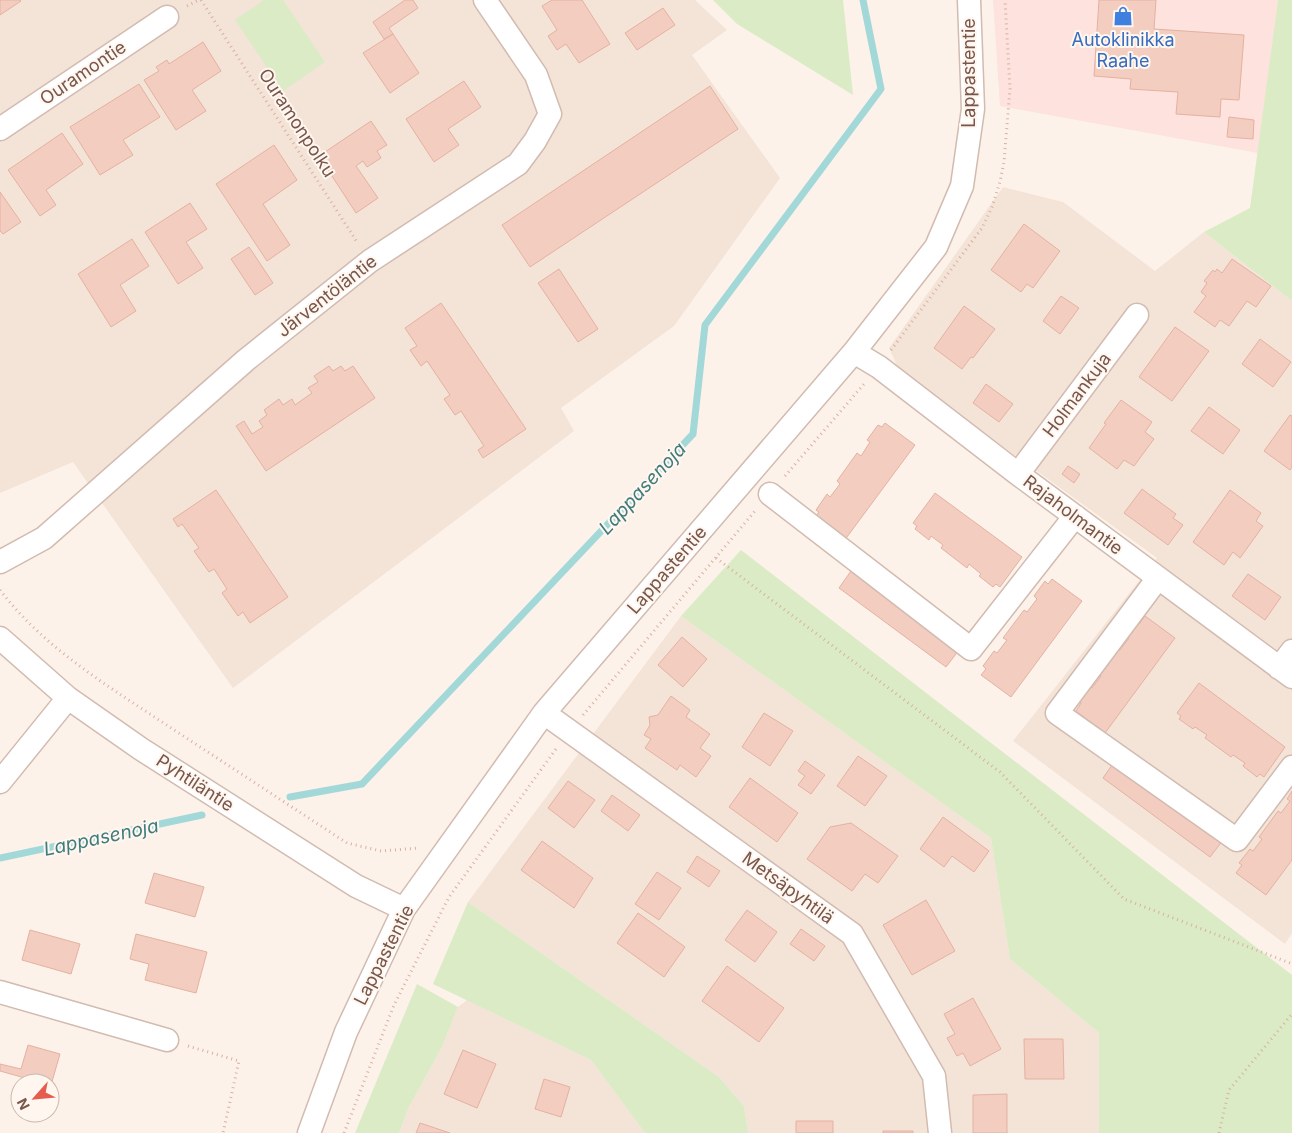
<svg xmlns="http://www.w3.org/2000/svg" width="1292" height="1133" font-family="Inter,sans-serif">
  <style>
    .residential { fill: #f4e3d7 }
    .commercial { fill: #fde2dd }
    .green { fill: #daebc6 }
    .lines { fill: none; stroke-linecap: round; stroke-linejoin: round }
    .stream { stroke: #a3d8d9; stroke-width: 7 }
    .building { fill: #f2cdc0; stroke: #e5b1a0 }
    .street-casing { stroke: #d2bbb0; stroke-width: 25 }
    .path { stroke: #d8b0a3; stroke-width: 3; stroke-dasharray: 1 4; stroke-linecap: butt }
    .street { stroke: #fff; stroke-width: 22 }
    .labels { text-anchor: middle; stroke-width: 4; stroke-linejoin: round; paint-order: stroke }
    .shop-label { font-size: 18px; fill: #366cbe; stroke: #fff7ef }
    .street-label { font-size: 18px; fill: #78564c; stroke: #fff7ef }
    .water-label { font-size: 19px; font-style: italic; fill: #3f7b7c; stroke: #fff7ef }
  </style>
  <rect width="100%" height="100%" fill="#fdf2e9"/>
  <path class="residential" d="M0,0H695L727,30L692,55L780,178L674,326L561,408L574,431L233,688L73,462L0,493Z
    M1003,187L1063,202L1155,271L1204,232L1292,301V933L1285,944L1013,741L1157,558L900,372L889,348Z
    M681,616L991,838L1010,959L1099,1033V1133H748L744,1106L719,1077L468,902Z
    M467,1000L591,1060L645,1133H399L409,1107L442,1047L458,1007Z"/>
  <path class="commercial" d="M993,0H1278L1258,153L1000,106Z"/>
  <path class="green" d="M264,0H283L325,62L283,91L235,20Z
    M713,0H843L853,95L737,24Z
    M1278,0H1292V301L1204,232L1250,208Z
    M741,550L1292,975V1133H1099V1033L1010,959L991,838L681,616Z
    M468,902L719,1077L744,1106L748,1133H645L591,1060L433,984Z
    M417,984L458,1007L442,1047L409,1107L399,1133H355Z"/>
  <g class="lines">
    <path class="stream" d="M290,797L362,784L693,434L705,325L881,89L863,0
      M0,858L202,815"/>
  </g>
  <path class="building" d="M0,0H20L21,1L0,15Z
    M405,0H413L418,8L389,28L393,34L384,39L373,22Z
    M552,0H582L610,44L579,63L566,44L557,50L548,36L557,30L542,6Z
    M1099,0H1156L1154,29L1244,35L1239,100L1221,99L1220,117L1176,114L1178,92L1130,89L1131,79L1094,76Z
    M663,8L675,25L637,50L625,33Z
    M393,34L419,73L390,93L363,53Z
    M203,42L221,71L192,90L206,111L176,130L144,80L159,71L156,67L167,60L169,64Z
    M464,81L481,107L448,129L459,145L434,162L406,119Z
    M139,84L160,117L123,140L133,155L100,175L70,127Z
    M710,86L738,129L530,267L502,225Z
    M1229,117L1254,120L1253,139L1227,137Z
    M371,121L387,145L377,151L381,158L367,167L363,161L356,166L378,198L356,213L319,156Z
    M62,133L83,164L46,190L56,205L40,216L8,170Z
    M274,145L297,180L263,204L290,245L267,261L216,184Z
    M0,192L21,222L3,234L0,231Z
    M190,203L207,229L186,242L203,268L178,284L145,232Z
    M1024,224L1060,251L1033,288L1027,284L1021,292L991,270Z
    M132,239L149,266L120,285L136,311L111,327L78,274Z
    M249,247L273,283L255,295L231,259Z
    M1232,259L1271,286L1256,307L1247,301L1229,326L1220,320L1215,327L1194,312L1206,296L1201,292L1207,283L1204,281L1213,270L1215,272L1217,269L1222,273Z
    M559,269L598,329L578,342L538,283Z
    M1061,296L1079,308L1060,334L1043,321Z
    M441,303L526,429L483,458L478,450L484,446L461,411L455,415L444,399L450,395L427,361L421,366L410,350L417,346L405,328Z
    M964,306L995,329L973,358L971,357L962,369L934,348Z
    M1175,327L1209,351L1172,401L1139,377Z
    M1260,339L1291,362L1273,387L1242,364Z
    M329,366L333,371L341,366L345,371L353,366L375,398L266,471L236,426L244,421L252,434L263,427L259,421L267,415L264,410L279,399L283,405L292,399L295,405L312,393L308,388L318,382L314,376Z
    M986,384L1013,404L999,422L973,403Z
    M1121,400L1152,422L1145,432L1154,439L1134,466L1124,460L1117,469L1089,448L1106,424L1104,423Z
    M1209,407L1240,430L1223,454L1191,431Z
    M1290,415L1292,416V467L1290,470L1264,451Z
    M885,423L915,445L844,541L814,519L819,512L816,510L827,494L830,497L840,484L837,481L857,453L861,456L870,442L867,440L878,425L882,427Z
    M1068,466L1080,474L1074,483L1062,474Z
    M1142,489L1176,514L1173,518L1183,525L1168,545L1124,513Z
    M216,490L288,597L250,623L243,612L238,616L222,593L227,589L214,569L209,572L194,551L199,548L182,524L178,527L173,519Z
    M1230,490L1261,513L1256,521L1263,526L1240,558L1233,552L1224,565L1193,542Z
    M935,493L1022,557L1000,587L996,584L993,587L979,576L981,574L969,564L967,568L941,548L943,545L931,536L929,540L915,529L917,526L913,523Z
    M851,571L959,650L946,667L839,588Z
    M1248,574L1281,597L1265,620L1232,596Z
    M1052,579L1082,601L1011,697L981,675L986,669L983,666L994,651L997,653L1007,640L1003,638L1024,610L1027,612L1037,599L1034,596L1045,581L1048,584Z
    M1145,616L1175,638L1105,733L1076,711L1081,703L1079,700L1089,686L1092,688L1101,676L1098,674L1117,648L1120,650L1129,638L1126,636L1136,622L1139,624Z
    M682,637L707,659L683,687L658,665Z
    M1199,683L1285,747L1264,777L1260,774L1257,777L1243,766L1245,763L1233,755L1231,757L1205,738L1207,735L1195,727L1193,729L1179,719L1181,716L1177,713Z
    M671,696L690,710L686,717L710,734L700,748L711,756L696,777L680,765L677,770L645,748L651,739L644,735L650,725L649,717L658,715Z
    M764,713L793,731L770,766L742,747Z
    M858,756L887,776L865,806L837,786Z
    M805,761L825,775L811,794L798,785L805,776L798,771Z
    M1115,761L1223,840L1210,857L1103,778Z
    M750,778L798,813L777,842L729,807Z
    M568,781L595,800L574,828L548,808Z
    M1292,791V860L1266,895L1236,873L1242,865L1239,863L1250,849L1253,851L1262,839L1259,837L1278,811L1281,813L1290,801L1287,799Z
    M612,795L640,815L628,831L601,811Z
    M943,817L989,851L974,872L952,856L944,867L920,849Z
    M851,823L898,856L878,883L865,874L852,891L807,859L830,827Z
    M542,841L593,878L574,908L521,870Z
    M697,856L720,871L709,887L687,872Z
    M657,872L681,888L659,920L635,904Z
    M154,873L204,887L195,917L145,903Z
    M926,900L955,951L912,975L883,925Z
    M747,910L777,932L755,962L725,940Z
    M638,913L685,947L664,977L617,943Z
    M801,929L825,946L814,961L790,944Z
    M30,930L80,944L71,974L22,960Z
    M136,934L207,952L196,993L145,980L149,964L130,959Z
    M727,966L784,1008L759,1042L702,1001Z
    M973,998L1001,1049L970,1066L963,1053L957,1056L947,1038L955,1034L944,1014Z
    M1024,1039H1063L1064,1079H1025Z
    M28,1045L60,1054L51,1085L50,1083H43L0,1071V1064L21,1069Z
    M463,1050L496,1064L477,1108L444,1094Z
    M544,1079L570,1087L561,1117L535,1109Z
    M1007,1094V1133H973V1095Z
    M796,1121H833V1133H796Z
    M420,1123L450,1133H416Z
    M883,1131H913V1133H883Z"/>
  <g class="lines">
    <defs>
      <path id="street" d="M0,129L167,17
        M854,352L879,367L1018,474L1292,677
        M1018,474L1137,315
        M770,494L971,649L1075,516
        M0,562L44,538L246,360L370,261L518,164L535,141L550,114L536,75L485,0
        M1158,578L1057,713L1237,840L1292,767
        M0,638L68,698L141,749L356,886L404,909
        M1279,668L1292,651
        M544,713L852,934L934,1076L940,1133
        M0,782L68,698
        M0,992L167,1040
        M309,1133L346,1032L404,909L544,713L854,352L936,247L962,186L973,109L969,0"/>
    </defs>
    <use href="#street" class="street-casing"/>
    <path class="path" d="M201,0L357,242
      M187,6L199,0
      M891,350L982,228L992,207L1000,182L1004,162L1010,89L1005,0
      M785,476L864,384
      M716,558L1000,772L1124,899L1290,963L1292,966
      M0,590C44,648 108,686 168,726C228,765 287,804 347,843L381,851L419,848
      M583,715L755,511
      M188,1046L239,1061L223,1133
      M344,1133L394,1005L449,897L556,749
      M1219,1133L1229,1090L1292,1014"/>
    <use href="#street" class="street"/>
  </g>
  <defs>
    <symbol id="shop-bare" viewBox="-9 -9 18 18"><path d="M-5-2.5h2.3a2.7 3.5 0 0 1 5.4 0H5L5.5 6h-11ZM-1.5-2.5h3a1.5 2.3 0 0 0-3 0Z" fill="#3f7fe0" stroke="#fff7ef" stroke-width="2.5" paint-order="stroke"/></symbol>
  </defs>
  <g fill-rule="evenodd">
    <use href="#shop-bare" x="1109" y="2" width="28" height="28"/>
  </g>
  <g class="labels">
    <g class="shop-label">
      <text x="1123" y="46">Autoklinikka<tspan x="1123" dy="21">Raahe</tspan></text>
    </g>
    <g class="street-label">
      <text transform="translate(83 73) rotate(-34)" y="6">Ouramontie</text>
      <text transform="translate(969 73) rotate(-90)" y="6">Lappastentie</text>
      <text transform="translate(297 123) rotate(57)" y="6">Ouramonpolku</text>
      <text transform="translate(327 296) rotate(-38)" y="6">Järventöläntie</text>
      <text transform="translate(1077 395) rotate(-53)" y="6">Holmankuja</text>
      <text transform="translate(1073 515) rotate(37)" y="6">Rajaholmantie</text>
      <text transform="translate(667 570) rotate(-49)" y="6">Lappastentie</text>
      <text transform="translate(195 783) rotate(33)" y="6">Pyhtiläntie</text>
      <text transform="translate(788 888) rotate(36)" y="6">Metsäpyhtilä</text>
      <text transform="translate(384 955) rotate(-63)" y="6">Lappastentie</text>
    </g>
    <g class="water-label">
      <text transform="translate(642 488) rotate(-47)" y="7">Lappasenoja</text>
      <text transform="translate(101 837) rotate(-12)" y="7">Lappasenoja</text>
    </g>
  </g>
  <g transform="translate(35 1098) rotate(243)"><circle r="24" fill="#fff7ef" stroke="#c9b7ae"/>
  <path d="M0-4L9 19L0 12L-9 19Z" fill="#e65c4e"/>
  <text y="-8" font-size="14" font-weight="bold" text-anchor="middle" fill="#78564c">N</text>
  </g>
</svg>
